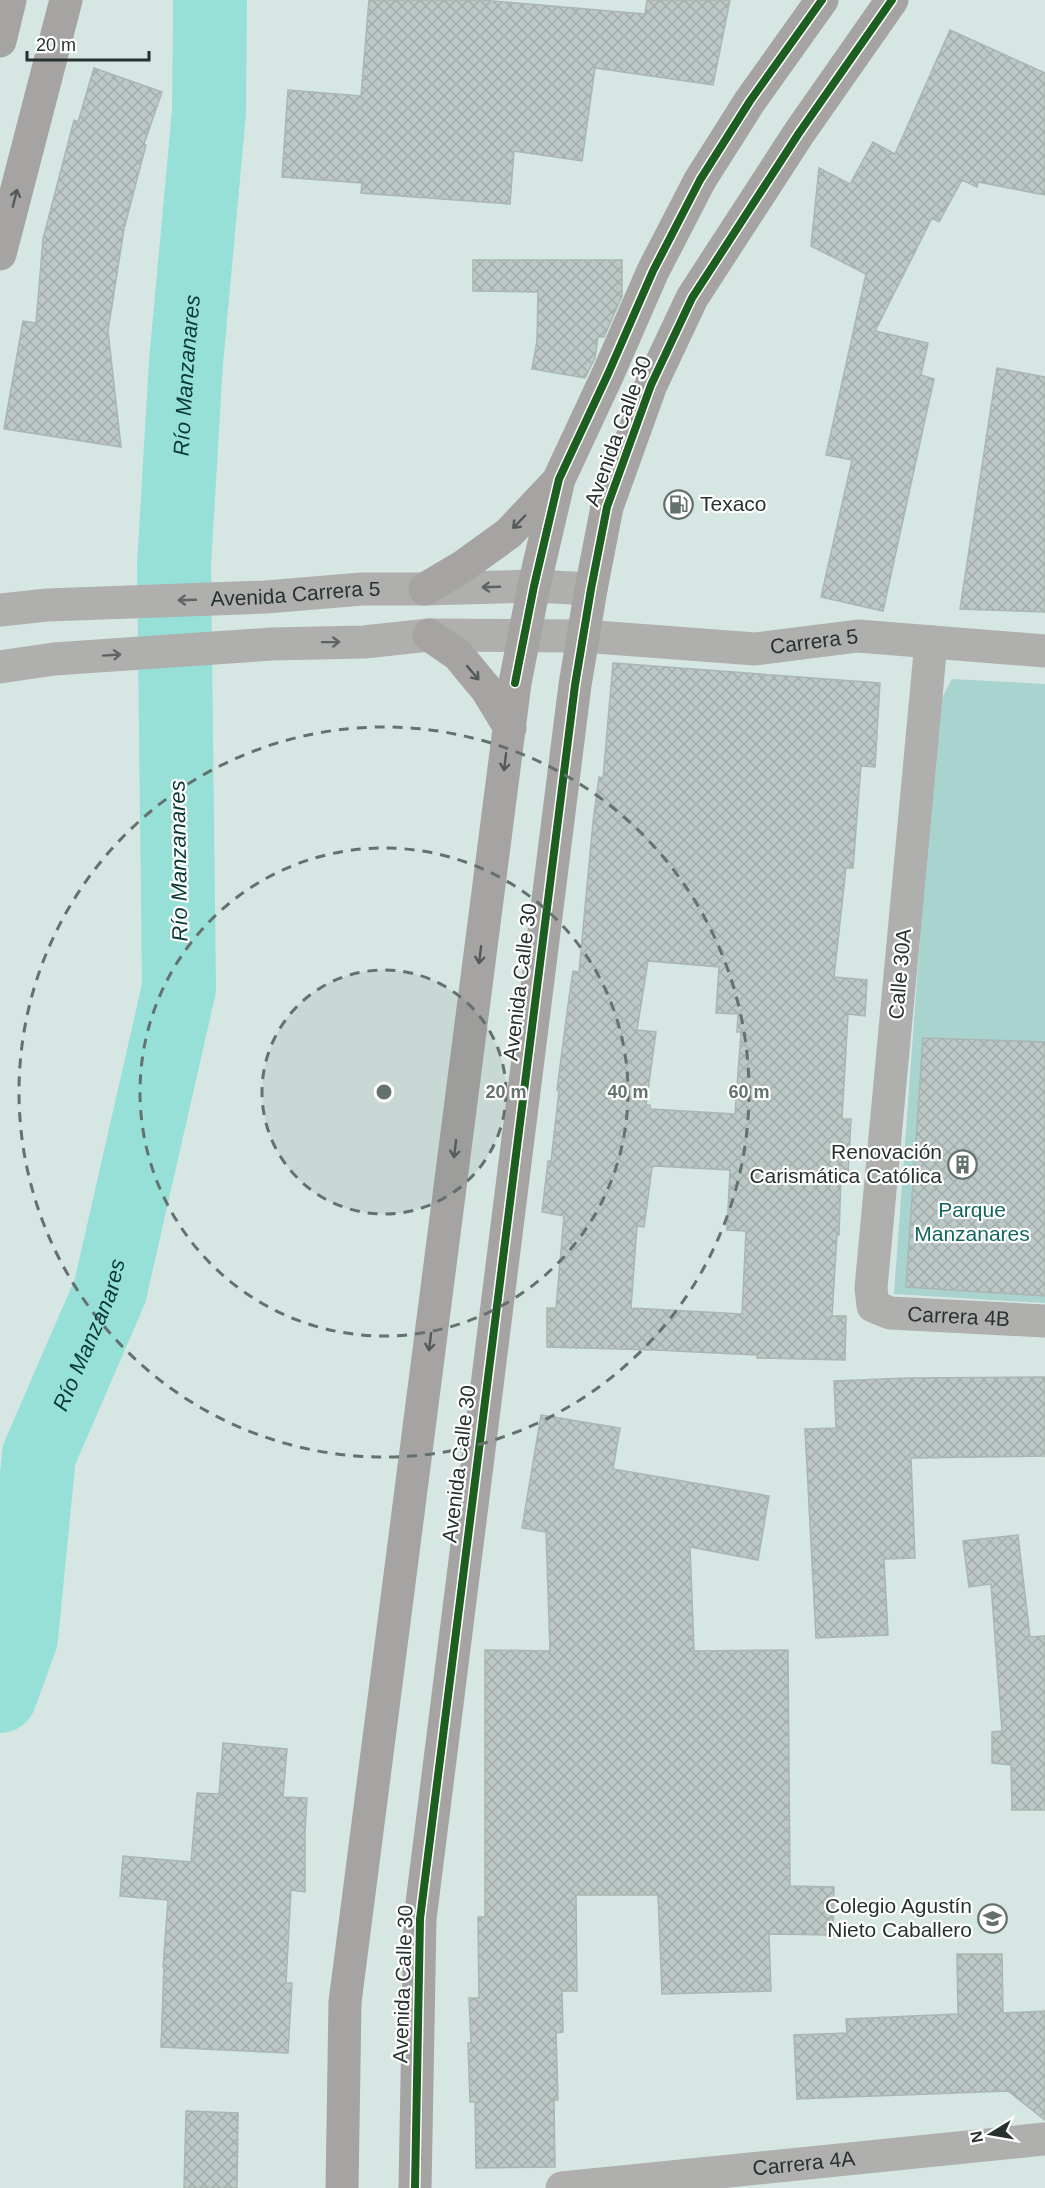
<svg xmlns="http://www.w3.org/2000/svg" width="1045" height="2188" font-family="Helvetica,sans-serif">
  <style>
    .green { fill: #a9d3ce }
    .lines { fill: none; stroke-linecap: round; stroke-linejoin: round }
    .river { stroke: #96e0d8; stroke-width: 74 }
    .building { fill: url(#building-cross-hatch); stroke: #a9b6b3; stroke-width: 1.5; fill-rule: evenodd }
    .minor { stroke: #afafad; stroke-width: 33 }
    .tertiary { stroke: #afafad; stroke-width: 33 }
    .secondary { stroke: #a5a4a2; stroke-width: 33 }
    .cycleway-casing { stroke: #fff; stroke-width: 11 }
    .cycleway { stroke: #1b5e20; stroke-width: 8 }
    .oneway { stroke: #535a58 }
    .oneway2 { stroke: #5d6462 }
    .ring { fill: none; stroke: #64716f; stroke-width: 3; stroke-dasharray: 10 8 }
    .labels { text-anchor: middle; stroke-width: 4.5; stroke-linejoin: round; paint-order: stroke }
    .street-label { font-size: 21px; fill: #273230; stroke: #fff }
    .poi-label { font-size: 21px; fill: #273230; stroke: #fff; text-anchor: end }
    .park-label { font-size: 21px; fill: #13655e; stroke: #fff }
    .water-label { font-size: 22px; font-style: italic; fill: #093935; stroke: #fff }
    .centre { fill: #64716f; stroke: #fff; stroke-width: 3 }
    .ring-label { font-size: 18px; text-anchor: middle; font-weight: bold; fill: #64716f; stroke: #fff; stroke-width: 4.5; stroke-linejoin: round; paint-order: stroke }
  </style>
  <defs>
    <pattern id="building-cross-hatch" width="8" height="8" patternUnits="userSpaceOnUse" patternTransform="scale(1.5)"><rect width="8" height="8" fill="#bcc8c6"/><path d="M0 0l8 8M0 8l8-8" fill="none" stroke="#a2acaa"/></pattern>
  </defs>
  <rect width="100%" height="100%" fill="#d6e6e3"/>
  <path class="green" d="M952,679L1045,684V1303L894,1294L937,707Z"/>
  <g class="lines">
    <path class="river" id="s1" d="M0,1696L21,1638L39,1455L110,1291L179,988L174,565L186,362L209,112L210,0"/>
  </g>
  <path class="building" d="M369,0H480L645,14L647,0H730L713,85L595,68L582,161L514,151L510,204L361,193L362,183L282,177L288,90L361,96Z
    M950,30L1045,73V195L978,182L977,187L962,180L939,222L932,218L875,331L928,343L921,375L934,379L883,611L821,597L852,460L826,455L866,274L811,246L819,168L850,184L873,142L895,154Z
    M94,68L162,92L144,144L146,145L124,229L108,331L121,447L4,429L23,321L36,323L43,239L74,120L78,122Z
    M473,260H622V296L604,337H598L595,358L585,378L532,369L537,341L538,292L473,291Z
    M997,368L1045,377V612L960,609Z
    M613,663L880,683L875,767L861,766L853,868H846L834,977L867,980L865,1016L848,1014L842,1119H851L848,1175H841L839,1235H837L832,1316H846L845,1360L757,1358V1355L655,1350L547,1347V1308H556L564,1216L542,1212L548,1161H551L559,1091L557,1090L568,1005L573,971L579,972L593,822L599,777L603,778ZM648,961L719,967L716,1013L738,1014L737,1032H741L735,1114L650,1109V1105H646L656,1032L637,1030ZM654,1166L730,1170L727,1230L746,1231L742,1314L631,1308L637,1226L644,1227L652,1168Z
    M923,1038L1045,1042V1296L906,1287Z
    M1045,1377V1456L911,1458L915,1558L884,1559L888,1635L816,1638L805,1429L836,1428L834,1381L908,1378Z
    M541,1415L620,1428L613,1469L769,1496L758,1560L690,1547L694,1651L788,1650L790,1886L834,1887L833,1935L769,1934L771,1991L662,1994L658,1895H576L577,1991H562L563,2032L556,2033L558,2100H554L555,2167L476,2168L475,2102H470L468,2043H471L469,1998H479L478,1917H485V1650L550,1651L546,1532L522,1528Z
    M1018,1535L1030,1637L1045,1636V1810H1012L1011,1765L992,1763V1732L1002,1731L991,1584L969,1587L963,1541Z
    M223,1743L287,1749L283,1797L307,1798L305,1832V1892L291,1890L286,1983H292L288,2053L161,2047L164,1967H163L168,1900L120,1896L123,1856L191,1862L197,1793L219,1794Z
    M957,1954H1002L1003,2013L1045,2011V2120L1008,2091L797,2099L794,2035L847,2033L846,2019L958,2014Z
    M186,2111L238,2113L237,2188H184Z"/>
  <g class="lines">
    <g class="minor">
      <path id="s2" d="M583,636L755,649L858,636L1045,651"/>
      <path id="s3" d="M931,642L871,1288L873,1306L890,1313L1045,1321"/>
      <path id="s4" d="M562,2188L1045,2139"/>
    </g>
    <g class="tertiary">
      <path id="s5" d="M0,610L47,605L266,597L362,589H425L534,586L591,589"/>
      <path d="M0,667L54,659L272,644L364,642L429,635L583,636"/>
    </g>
    <path class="secondary" d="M0,41L10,0
      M0,254L66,0
      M425,589L462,567L509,533L558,481
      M429,635L458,655L487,690L510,728
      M342,2188L345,2002L515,683L534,586L559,479L608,374L653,271L700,180L750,101L822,0
      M415,2188L420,1919L575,685L591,589L607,507L651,385L692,298L799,133L892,0"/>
    <defs>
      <path id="cycleway" d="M515,683L534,586L559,479L608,374L653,271L700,180L750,101L822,0
        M415,2188L420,1919L575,685L591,589L607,507L651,385L692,298L799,133L892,0"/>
    </defs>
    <use href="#cycleway" class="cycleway-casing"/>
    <use href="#cycleway" class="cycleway"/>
  </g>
  <defs><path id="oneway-shaft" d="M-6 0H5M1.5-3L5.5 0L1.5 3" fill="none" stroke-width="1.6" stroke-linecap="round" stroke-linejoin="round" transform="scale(1.5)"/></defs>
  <g class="oneway">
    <use href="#oneway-shaft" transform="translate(15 198) rotate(-76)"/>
    <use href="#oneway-shaft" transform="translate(519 522) rotate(134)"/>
    <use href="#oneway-shaft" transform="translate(473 673) rotate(50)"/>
    <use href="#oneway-shaft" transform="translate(505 762) rotate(97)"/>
    <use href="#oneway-shaft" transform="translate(480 955) rotate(97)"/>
    <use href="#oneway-shaft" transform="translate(455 1149) rotate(97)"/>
    <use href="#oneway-shaft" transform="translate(430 1342) rotate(97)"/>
  </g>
  <g class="oneway2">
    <use href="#oneway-shaft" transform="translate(491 587) rotate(178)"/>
    <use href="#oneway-shaft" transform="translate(187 600) rotate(178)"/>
    <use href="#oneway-shaft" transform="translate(331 642) rotate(-1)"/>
    <use href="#oneway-shaft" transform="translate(112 655) rotate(-4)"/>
  </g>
  <circle cx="384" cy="1092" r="122" fill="#64716f" fill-opacity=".12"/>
  <g class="ring">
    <circle cx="384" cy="1092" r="122"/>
    <circle cx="384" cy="1092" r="244"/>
    <circle cx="384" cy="1092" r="365"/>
  </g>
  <defs>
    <symbol id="fuel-ring" viewBox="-11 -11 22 22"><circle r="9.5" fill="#fff" stroke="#64716f" stroke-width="1.5"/><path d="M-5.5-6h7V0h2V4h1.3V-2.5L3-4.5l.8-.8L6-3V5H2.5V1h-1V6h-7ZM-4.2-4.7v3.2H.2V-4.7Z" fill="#64716f"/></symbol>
    <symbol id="building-ring" viewBox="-11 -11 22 22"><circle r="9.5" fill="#fff" stroke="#64716f" stroke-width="1.5"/><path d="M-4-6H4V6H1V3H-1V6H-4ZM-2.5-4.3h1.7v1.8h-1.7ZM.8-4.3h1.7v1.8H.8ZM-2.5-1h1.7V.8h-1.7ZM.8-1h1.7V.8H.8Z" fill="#64716f"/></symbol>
    <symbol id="school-ring" viewBox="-11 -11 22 22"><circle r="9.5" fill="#fff" stroke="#64716f" stroke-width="1.5"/><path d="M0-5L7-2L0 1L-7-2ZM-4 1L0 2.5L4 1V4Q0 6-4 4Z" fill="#64716f"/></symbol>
  </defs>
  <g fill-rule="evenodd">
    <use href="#fuel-ring" x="662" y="488" width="33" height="33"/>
    <use href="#building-ring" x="946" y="1148" width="33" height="33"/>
    <use href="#school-ring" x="976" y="1902" width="33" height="33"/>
  </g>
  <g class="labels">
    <g class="street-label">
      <text transform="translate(618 431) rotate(-70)" y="7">Avenida Calle 30</text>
      <text dy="7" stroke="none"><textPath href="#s5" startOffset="296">Avenida Carrera 5</textPath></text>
      <text dy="7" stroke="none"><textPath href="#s2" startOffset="232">Carrera 5</textPath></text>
      <text transform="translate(900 974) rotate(-85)" y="7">Calle 30A</text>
      <text transform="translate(520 982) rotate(-83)" y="7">Avenida Calle 30</text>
      <text dy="7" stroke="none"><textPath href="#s3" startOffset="754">Carrera 4B</textPath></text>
      <text transform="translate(459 1464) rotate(-83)" y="7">Avenida Calle 30</text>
      <text transform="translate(403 1984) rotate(-88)" y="7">Avenida Calle 30</text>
      <text dy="7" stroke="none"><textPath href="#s4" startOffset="243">Carrera 4A</textPath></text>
    </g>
    <g class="poi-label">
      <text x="700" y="511" text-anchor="start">Texaco</text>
      <text x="942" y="1159">Renovación<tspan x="942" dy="24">Carismática Católica</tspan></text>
      <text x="972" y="1913">Colegio Agustín<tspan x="972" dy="24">Nieto Caballero</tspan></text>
    </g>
    <g class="park-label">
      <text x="972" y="1217">Parque<tspan x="972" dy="24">Manzanares</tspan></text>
    </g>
    <g class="water-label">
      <text dy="8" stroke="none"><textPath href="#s1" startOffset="1348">Río Manzanares</textPath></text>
      <text transform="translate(178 861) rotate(-91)" y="8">Río Manzanares</text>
      <text dy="8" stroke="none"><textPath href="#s1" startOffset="376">Río Manzanares</textPath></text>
    </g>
  </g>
  <circle cx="384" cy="1092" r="9" class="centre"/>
  <g class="ring-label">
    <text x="506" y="1098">20 m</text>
    <text x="628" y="1098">40 m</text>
    <text x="749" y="1098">60 m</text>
  </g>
  <g transform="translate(991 2134) rotate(259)" stroke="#ffffff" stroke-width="4.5" paint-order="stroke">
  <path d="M0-4.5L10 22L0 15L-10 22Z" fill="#273230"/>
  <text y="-9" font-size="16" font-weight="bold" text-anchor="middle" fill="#273230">N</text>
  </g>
  <path d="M27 51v9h122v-9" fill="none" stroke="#273230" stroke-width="3"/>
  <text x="36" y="51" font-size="18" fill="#273230" stroke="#ffffff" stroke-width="4.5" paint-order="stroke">20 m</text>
</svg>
